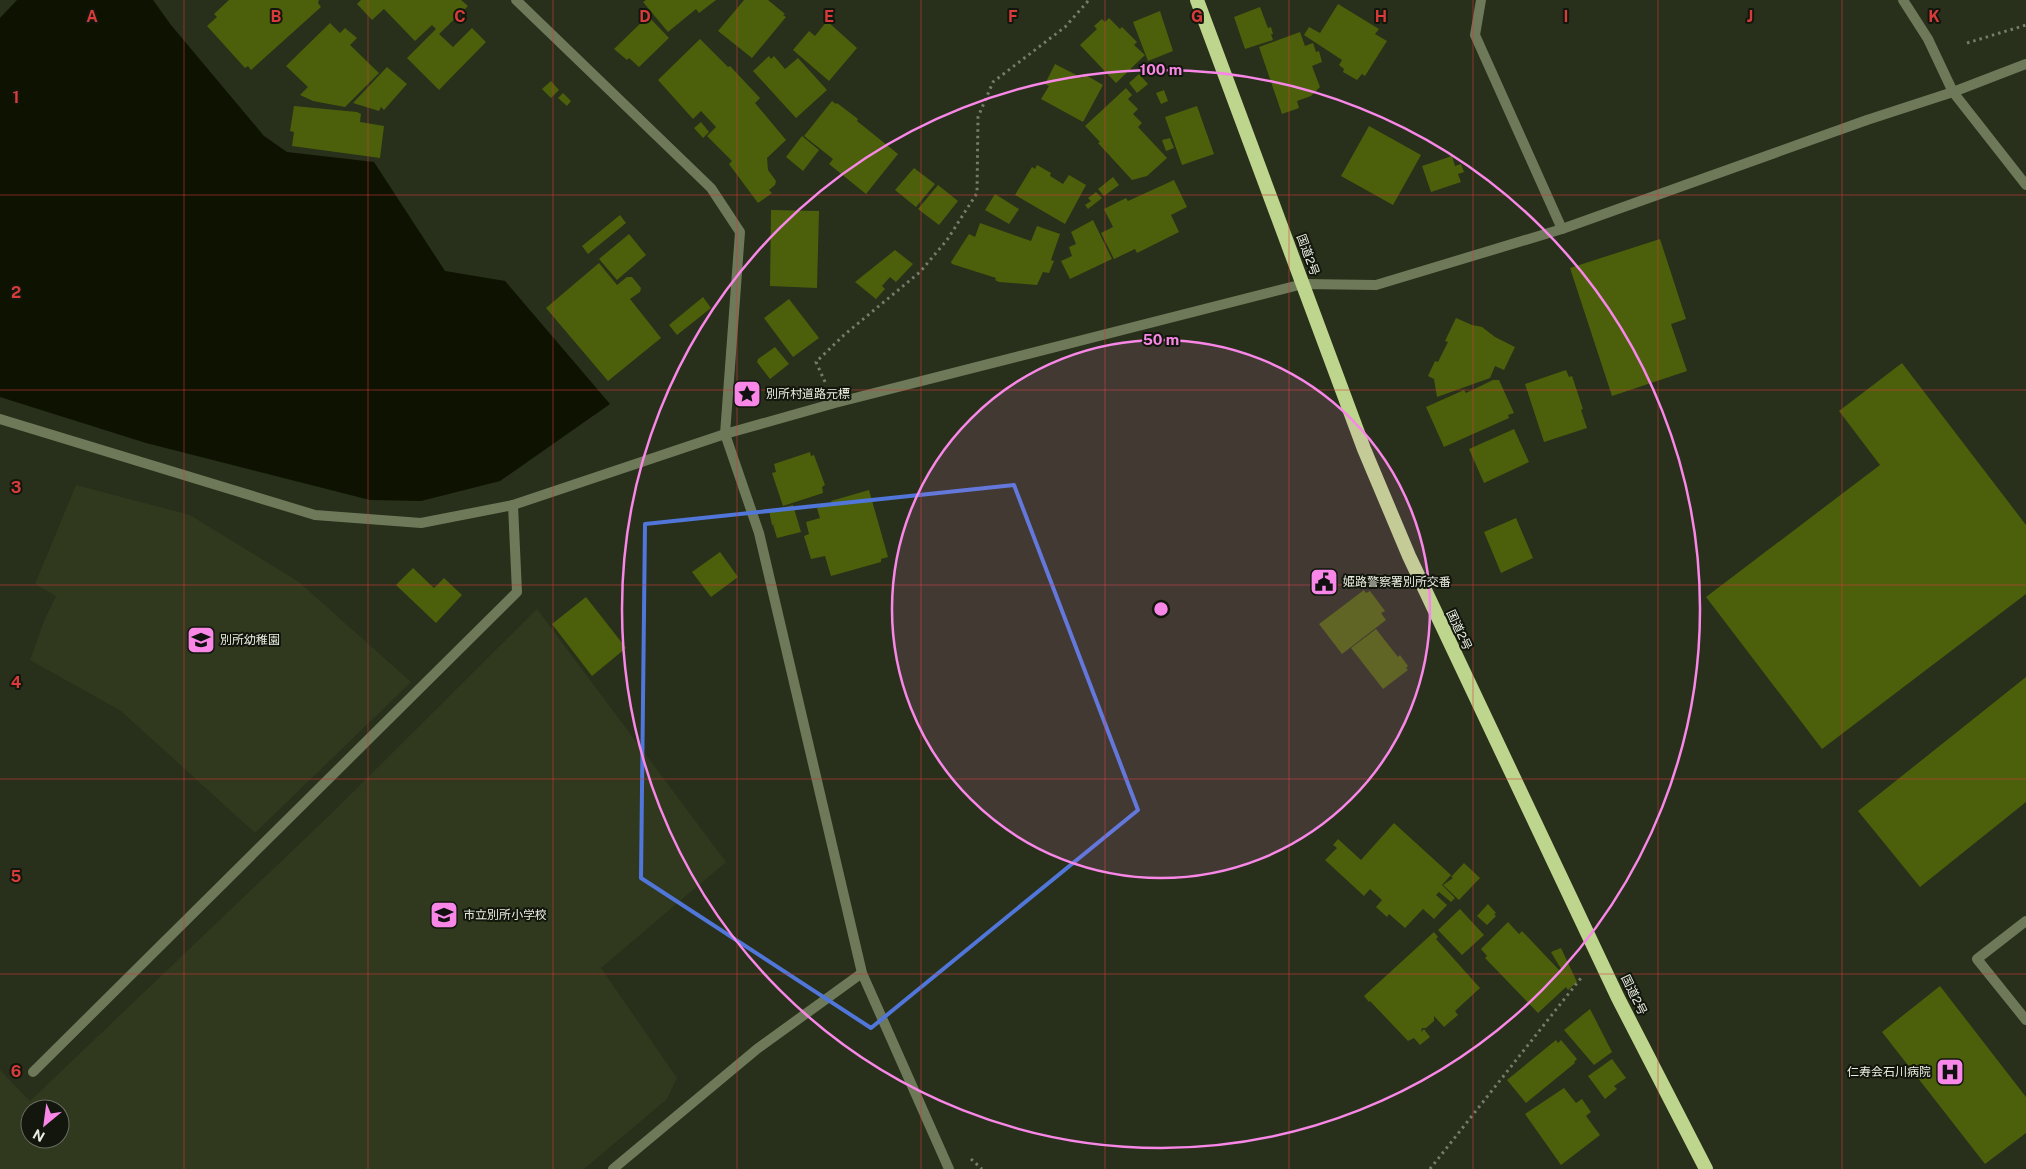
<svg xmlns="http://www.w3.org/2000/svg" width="2026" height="1169" font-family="'Public Sans','Noto Sans JP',sans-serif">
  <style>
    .built { fill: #30391d; fill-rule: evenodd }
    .water { fill: #0d1300 }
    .building { fill: #4c600b }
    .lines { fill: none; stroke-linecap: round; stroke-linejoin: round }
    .path { stroke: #757c6a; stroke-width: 3; stroke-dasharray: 2.5 4; stroke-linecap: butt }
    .service { stroke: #6e7959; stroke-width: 10 }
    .minor { stroke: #6e7959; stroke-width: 10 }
    .tertiary { stroke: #6e7959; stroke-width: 10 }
    .trunk { stroke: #bdd58c; stroke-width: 14 }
    .marked { fill: none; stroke: #5076da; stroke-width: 4; stroke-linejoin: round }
    .grid { fill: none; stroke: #d83c3a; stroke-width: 1; stroke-opacity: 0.55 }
    .ring { fill: none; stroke: #f987e8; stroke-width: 2.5 }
    .labels { text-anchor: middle; stroke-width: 4; stroke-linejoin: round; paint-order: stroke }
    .street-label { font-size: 12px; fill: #e8ede0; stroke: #12160c }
    .poi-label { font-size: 12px; fill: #e8ede0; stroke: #12160c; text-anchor: start }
    .grid-label { font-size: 16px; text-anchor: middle; font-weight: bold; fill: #d83c3a; stroke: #12160c; stroke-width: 4; stroke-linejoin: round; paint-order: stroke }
    .centre { fill: #f987e8; stroke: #12160c; stroke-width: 2.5 }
    .ring-label { font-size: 15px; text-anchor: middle; font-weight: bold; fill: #f987e8; stroke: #12160c; stroke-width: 4; stroke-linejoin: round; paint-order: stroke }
  </style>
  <rect width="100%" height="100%" fill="#282f1a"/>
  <path class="built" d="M76,485L190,515L299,582L411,682L255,833L121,711L30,660L44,621L56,596L35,584Z
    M537,609L726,862L601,968L677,1078L667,1099L584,1169H0V1070L30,1101L335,810ZM30,1109H60V1139H30Z"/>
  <path class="water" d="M17,0H153L171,25L264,136L287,152L374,162L445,271L505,281L610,404L500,481L421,501L370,500L146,443L0,397V18Z"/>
  <path class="building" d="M229,0H319L318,3L321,7L251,70L248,66L245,68L207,26L217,17L214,14Z
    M361,0H461L468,6L439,34L453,47L472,28L486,42L439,90L407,58L436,29L432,25L415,41L384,9L372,20L357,4Z
    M646,0H716L699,13L696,9L668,32L643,2Z
    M744,0H768L785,14L783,15L786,17L752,58L718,31Z
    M1338,4L1379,29L1375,34L1387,41L1365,76L1362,74L1357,80L1343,72L1344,69L1339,65L1342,60L1304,35L1309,27L1320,33Z
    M1260,7L1268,28L1271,27L1273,34H1271L1273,40L1245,49L1234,17Z
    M1160,11L1173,51L1148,61L1133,22Z
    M648,16L669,38L639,67L629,58L627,60L614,49Z
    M1109,18L1120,29L1122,27L1137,42L1134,45L1145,55L1116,83L1080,45L1097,29L1094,26L1102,19L1105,22Z
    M827,21L857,48L829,81L793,50L809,31L815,36Z
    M330,23L340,33L345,28L357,38L350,45L379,73L345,107L313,101L300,95L308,87L286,66Z
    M1300,32L1305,46L1313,43L1316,52L1319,51L1322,62L1312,66L1320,87L1311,96L1297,101L1299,108L1282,114L1259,47Z
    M700,39L728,67L730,66L760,98L755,103L786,140L767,158L768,170L776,181L775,185L769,190L772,193L758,203L729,164L732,161L707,136L716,127L701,111L693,119L658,80Z
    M769,56L771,59L774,56L785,69L798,58L827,90L796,118L753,71Z
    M1055,64L1082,78L1084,74L1103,85L1083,122L1041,99L1049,86L1045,84Z
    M387,67L407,84L384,110L381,107L379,111L353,103Z
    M1139,74L1148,84L1137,93L1129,83Z
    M551,81L559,90L551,98L542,89Z
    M1126,88L1132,95L1128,99L1138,109L1133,114L1142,123L1138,127L1167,158L1147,176L1132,180L1098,143L1100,142L1085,126Z
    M1164,90L1168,101L1161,104L1156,93Z
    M563,93L571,101L567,106L558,98Z
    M832,101L836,104L837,103L858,119L857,121L898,154L866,194L829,164L833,159L804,136Z
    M294,106L357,112L361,114L360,122L384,126L380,158L292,146L294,132L290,131Z
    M1197,106L1214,154L1182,165L1165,117Z
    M701,122L709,132L703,138L694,128Z
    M1369,126L1421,155L1393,205L1341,176Z
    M802,136L819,150L803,171L786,157Z
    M1170,138L1174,148L1166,151L1162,140Z
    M1452,156L1455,166L1461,164L1464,172L1458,174L1461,182L1431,192L1422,166Z
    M1037,165L1051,173L1050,176L1063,184L1069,175L1086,185L1065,224L1015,195L1032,167L1035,169Z
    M914,168L935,184L916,207L895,190Z
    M1113,177L1119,185L1104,196L1098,189Z
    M1174,180L1187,207L1171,215L1179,232L1137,253L1135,249L1114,259L1101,233L1113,227L1104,209L1126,198L1128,201Z
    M938,185L958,201L939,225L918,209Z
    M1096,192L1102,198L1088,209L1085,205L1091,201L1088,198Z
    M995,194L1019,209L1009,224L985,210Z
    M771,210L819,211L817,288L770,286Z
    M620,215L626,223L588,254L582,246Z
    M1093,220L1112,259L1070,279L1061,261L1072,256L1069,247L1076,244L1071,232Z
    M980,223L1031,241L1037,226L1060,234L1051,260L1054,261L1049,273L1043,272L1037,285L999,282L995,280L996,278L952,264L951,262L969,234L975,237Z
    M629,234L646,255L617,280L599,259Z
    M1660,239L1686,319L1671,324L1687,371L1612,396L1570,268Z
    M895,250L913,264L896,282L890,277L882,286L885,289L876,299L855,282Z
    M599,263L617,285L627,277H632L641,288L640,292L630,299L661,338L608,381L546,308Z
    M703,297L711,308L677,335L669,325Z
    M789,299L819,338L793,357L764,318Z
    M1456,318L1472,325L1482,327L1495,337L1515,347L1504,370L1495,366L1490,378L1437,397L1434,379L1428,376L1435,361L1438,362L1448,342L1445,341Z
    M775,347L789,364L770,379L757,362L758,359Z
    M1902,363L2026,525V594L1822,749L1706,597L1880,465L1839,411Z
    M1566,370L1569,377L1572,376L1583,409L1581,410L1587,428L1544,442L1525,384Z
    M1493,380H1499L1514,413L1508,415L1509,418L1444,447L1426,407L1464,390L1466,393Z
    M1514,429L1529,462L1484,483L1469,449Z
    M810,452L811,456L814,455L825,485L822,487L823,493L783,506L772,473L776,472L774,464Z
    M869,490L888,557L881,559V562L831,576L825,556L811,559L804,536L809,534L806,522L820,518L817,508L832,504L831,501Z
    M793,505L801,532L777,538L773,525L779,523L772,525L769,511Z
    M1516,518L1533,558L1501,573L1484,532Z
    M720,552L738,577L711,597L692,572Z
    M413,568L434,588L444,578L462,595L436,623L396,585Z
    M1364,590L1366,593L1370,591L1385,611L1381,613L1386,620L1342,654L1319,624Z
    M586,597L626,648L592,676L552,624Z
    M1376,629L1398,657L1400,655L1408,666L1406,668L1408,670L1383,689L1351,648Z
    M2026,677V802L1920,887L1858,811Z
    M1394,823L1451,875L1442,885L1455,898L1451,902L1439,892L1436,895L1447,905L1434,919L1423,909L1405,928L1389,914L1387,917L1376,907L1382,900L1370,889L1364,896L1325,860L1337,848L1333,845L1338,839L1361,860Z
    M1464,863L1480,878L1459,900L1443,885L1453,878L1451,877Z
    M1488,904L1496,913L1494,914L1496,916L1487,925L1477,916Z
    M1460,909L1484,935L1462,955L1438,930Z
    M1508,922L1519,934L1522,931L1559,970L1561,969L1551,952L1561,948L1577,982L1568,990L1566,987L1538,1013L1485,958L1487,956L1481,949Z
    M1434,932L1438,937L1436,939L1480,988L1455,1011L1458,1015L1444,1027L1434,1016V1021L1426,1028H1422L1421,1032L1424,1029L1430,1037L1420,1045L1414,1038L1408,1041L1370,1001L1369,1002L1364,996Z
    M1940,986L2026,1097V1133L1985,1164L1882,1032Z
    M1590,1009L1612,1052L1594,1065L1564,1030Z
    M1556,1040L1558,1043L1561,1040L1577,1059L1574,1062L1575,1063L1526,1103L1507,1080Z
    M1612,1059L1626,1078L1614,1086L1617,1089L1605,1099L1588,1076Z
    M1564,1088L1576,1103L1582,1099L1591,1112L1586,1116L1600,1135L1561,1165L1525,1114Z"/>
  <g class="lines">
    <path class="path" d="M1967,43L2026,25
      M825,382L816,362L844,335L920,272L947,240L977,193L978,117L993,82L1065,27L1089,0
      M971,1159L982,1169
      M1430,1169L1581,978"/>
    <path class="service" d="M1953,92L2026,64"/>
    <path class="minor" d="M516,0L711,188L740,232L725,434L759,533L862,973L949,1169
      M1481,0L1475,35L1562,229
      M1903,0L1928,39L1953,92
      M2026,921L1977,959L2026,1020
      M33,1072L517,592L513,505
      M613,1169L757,1049L862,973"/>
    <path class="tertiary" d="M0,419L315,515L421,523L513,505L725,434L835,403L1303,284L1376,285L1562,229L1867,120L1953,92L2026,185"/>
    <path class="trunk" d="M1197,0L1364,449L1409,556L1618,998L1706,1169"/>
  </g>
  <path class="marked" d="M1014,485L1138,810L871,1028L641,878L645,524Z"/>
  <path class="grid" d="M184,0V1169M368,0V1169M553,0V1169M737,0V1169M921,0V1169M1105,0V1169M1289,0V1169M1473,0V1169M1658,0V1169M1842,0V1169M0,195H2026M0,390H2026M0,585H2026M0,779H2026M0,974H2026"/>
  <circle cx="1161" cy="609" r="269" fill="#f987e8" fill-opacity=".12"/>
  <g class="ring">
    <circle cx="1161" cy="609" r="269"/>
    <circle cx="1161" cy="609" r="539"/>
  </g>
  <defs>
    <symbol id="sight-square" viewBox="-11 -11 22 22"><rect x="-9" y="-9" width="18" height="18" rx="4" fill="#f987e8" stroke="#12160c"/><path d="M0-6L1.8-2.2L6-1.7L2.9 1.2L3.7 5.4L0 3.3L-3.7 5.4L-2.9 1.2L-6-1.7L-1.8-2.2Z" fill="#111"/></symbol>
    <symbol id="civic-square" viewBox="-11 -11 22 22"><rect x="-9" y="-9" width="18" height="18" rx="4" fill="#f987e8" stroke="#12160c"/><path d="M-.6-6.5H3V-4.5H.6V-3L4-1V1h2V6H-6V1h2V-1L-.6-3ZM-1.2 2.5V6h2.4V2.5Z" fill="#111"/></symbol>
    <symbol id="school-square" viewBox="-11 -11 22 22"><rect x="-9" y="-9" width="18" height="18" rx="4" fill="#f987e8" stroke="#12160c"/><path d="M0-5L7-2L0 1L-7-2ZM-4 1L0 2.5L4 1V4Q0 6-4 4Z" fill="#111"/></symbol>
    <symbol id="hospital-square" viewBox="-11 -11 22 22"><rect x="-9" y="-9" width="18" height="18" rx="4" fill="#f987e8" stroke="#12160c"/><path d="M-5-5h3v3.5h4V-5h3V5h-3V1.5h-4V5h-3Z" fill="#111"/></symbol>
  </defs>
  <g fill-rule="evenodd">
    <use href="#sight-square" x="731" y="378" width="32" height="32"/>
    <use href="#civic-square" x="1308" y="566" width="32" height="32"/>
    <use href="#school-square" x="185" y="624" width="32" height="32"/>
    <use href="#school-square" x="428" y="899" width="32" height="32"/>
    <use href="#hospital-square" x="1934" y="1056" width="32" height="32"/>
  </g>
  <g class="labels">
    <g class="street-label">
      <text transform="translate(1308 255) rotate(70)" y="4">国道2号</text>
      <text transform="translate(1459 630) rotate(65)" y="4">国道2号</text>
      <text transform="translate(1634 995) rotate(64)" y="4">国道2号</text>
    </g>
    <g class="poi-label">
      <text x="766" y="398">別所村道路元標</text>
      <text x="1343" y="586">姫路警察署別所交番</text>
      <text x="220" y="644">別所幼稚園</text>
      <text x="463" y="919">市立別所小学校</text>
      <text x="1931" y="1076" text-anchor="end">仁寿会石川病院</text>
    </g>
  </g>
  <g class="grid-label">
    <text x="92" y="22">A</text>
    <text x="276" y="22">B</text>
    <text x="460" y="22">C</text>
    <text x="645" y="22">D</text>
    <text x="829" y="22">E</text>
    <text x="1013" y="22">F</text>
    <text x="1197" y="22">G</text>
    <text x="1381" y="22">H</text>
    <text x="1566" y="22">I</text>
    <text x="1750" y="22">J</text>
    <text x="1934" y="22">K</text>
    <text x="16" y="103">1</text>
    <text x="16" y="298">2</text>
    <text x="16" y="493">3</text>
    <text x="16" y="688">4</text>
    <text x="16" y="882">5</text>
    <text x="16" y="1077">6</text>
  </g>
  <circle cx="1161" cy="609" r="8" class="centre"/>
  <g class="ring-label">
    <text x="1161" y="75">100 m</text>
    <text x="1161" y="345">50 m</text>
  </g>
  <g transform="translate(45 1124) rotate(209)"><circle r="24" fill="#12160c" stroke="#686c61"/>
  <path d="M0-4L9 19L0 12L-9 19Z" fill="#f987e8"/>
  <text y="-8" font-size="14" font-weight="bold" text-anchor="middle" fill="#e8ede0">N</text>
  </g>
</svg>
